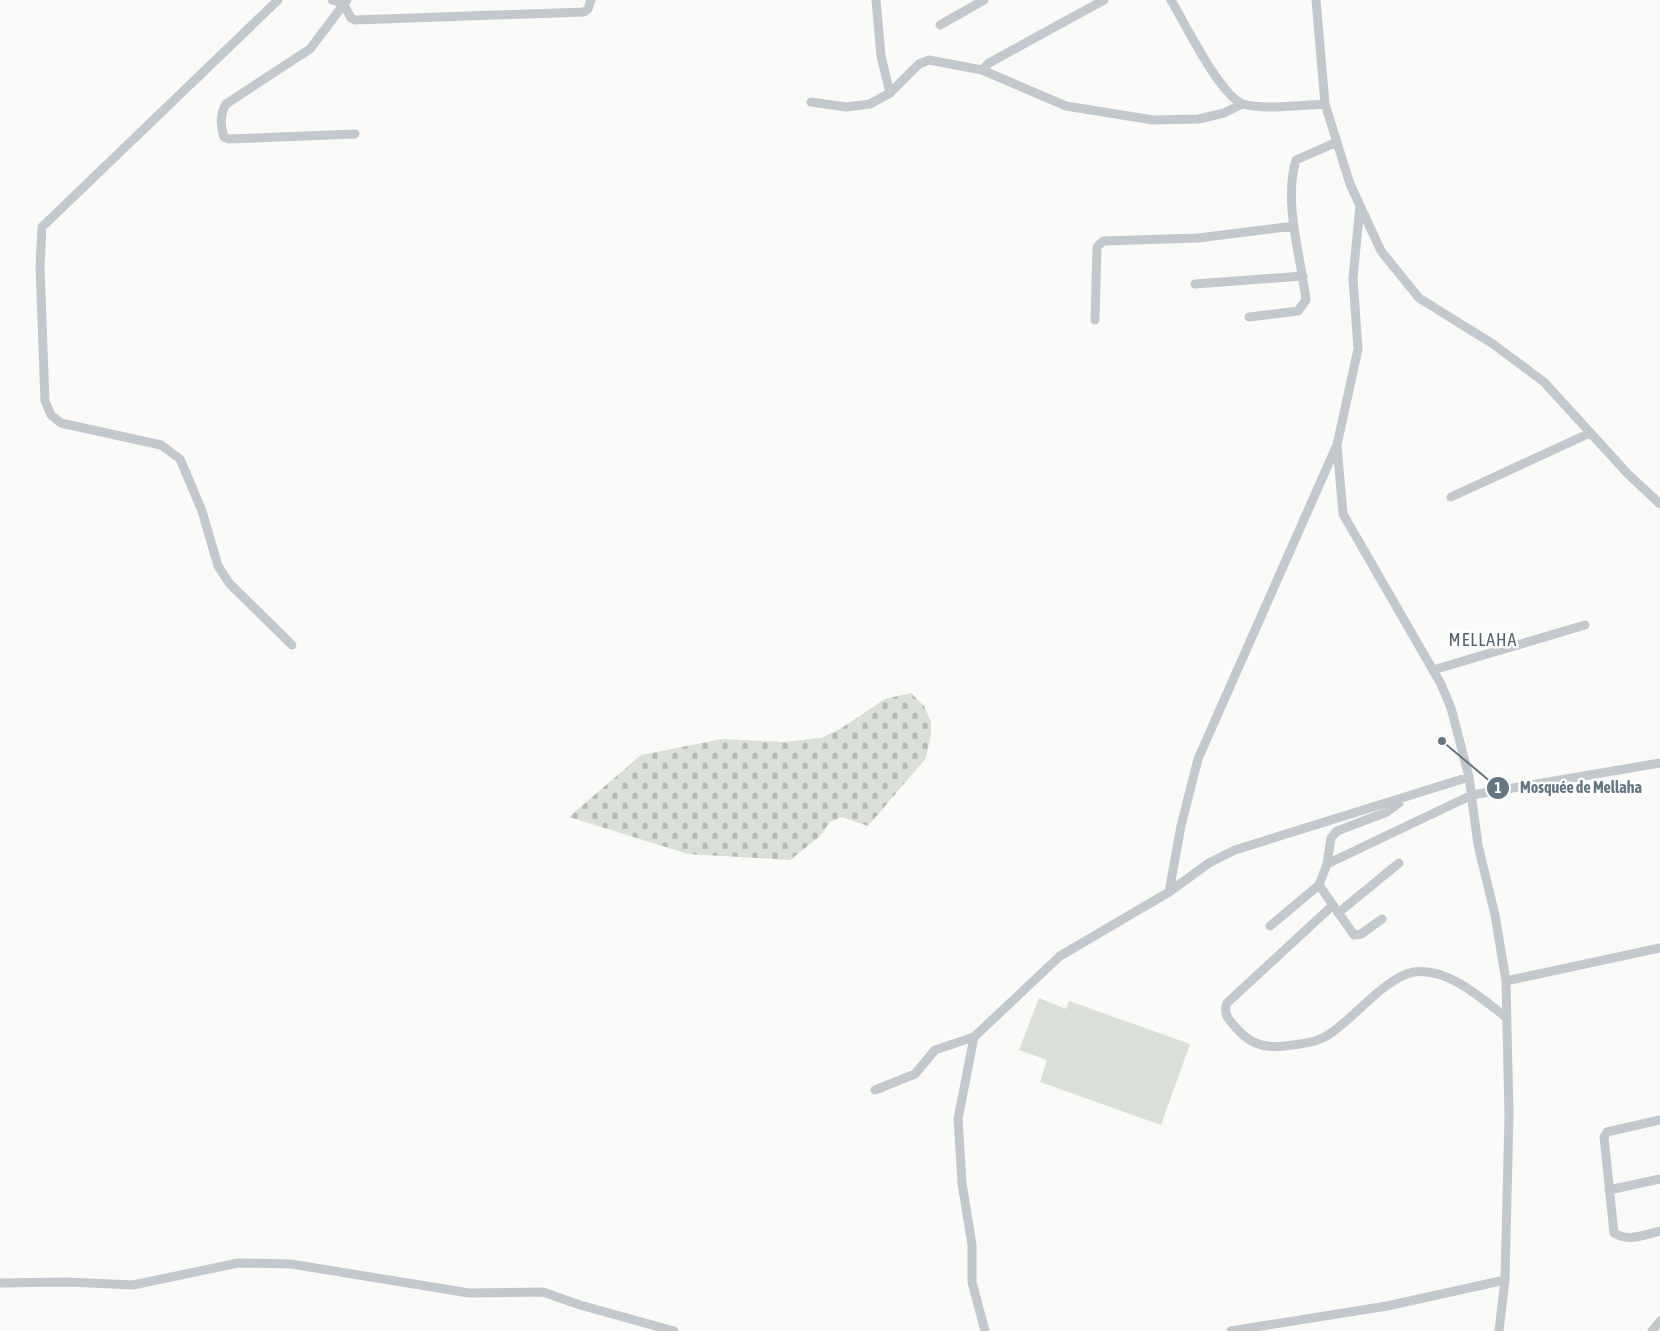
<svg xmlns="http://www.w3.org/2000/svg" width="1660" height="1331" font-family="'Asap Condensed',sans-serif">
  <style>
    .cemetery { fill: url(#cemetery-stones) }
    .pitch { fill: #dadfd7 }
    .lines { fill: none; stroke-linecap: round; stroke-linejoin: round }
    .street { stroke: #c3c8cc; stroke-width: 9 }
    .labels { text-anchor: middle; stroke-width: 5; stroke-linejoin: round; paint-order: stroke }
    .quarter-label { font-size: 18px; letter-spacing: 1px; fill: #57646e; stroke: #fff }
    .leader { fill: none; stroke: #657683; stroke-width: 2 }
    .callout-dot { fill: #657683; stroke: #fff; stroke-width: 2 }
    .mark-label { font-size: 15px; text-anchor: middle; font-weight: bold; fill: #fff }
    .callout-label { font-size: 16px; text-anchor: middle; font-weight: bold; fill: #657683; stroke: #fff; stroke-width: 5; stroke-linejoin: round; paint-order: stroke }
  </style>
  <defs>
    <pattern id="cemetery-stones" width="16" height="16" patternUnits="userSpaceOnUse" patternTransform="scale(1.25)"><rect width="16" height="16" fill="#dadfd7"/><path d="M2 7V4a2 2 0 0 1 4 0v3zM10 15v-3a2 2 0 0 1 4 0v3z" fill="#b4b9b4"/></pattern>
  </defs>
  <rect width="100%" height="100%" fill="#fafaf8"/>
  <path class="cemetery" d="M911,693L924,706L931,722V734L926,758L868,826L842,817L830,822L819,837L790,860L688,854L569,817L641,755L722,739L783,742L821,738L840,729L885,699Z"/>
  <path class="pitch" d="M1039,998L1066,1009L1069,1001L1190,1044L1161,1125L1040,1082L1047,1060L1019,1050Z"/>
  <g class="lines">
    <path class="street" d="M278,0L42,227L40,267L45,401L51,415L61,423L161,445L180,459L202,511L218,566L229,583L292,645
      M332,0L343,3L351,18L355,20L584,12L588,9L591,0
      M347,0L310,49L226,104C220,114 220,125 224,137L229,139L355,134
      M876,0L881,56L890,93
      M1171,0C1184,22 1221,97 1243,104C1262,110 1304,105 1325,104
      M1316,0L1325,104L1350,184L1381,251L1419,298L1493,344L1544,382L1628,474L1660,504
      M940,25L984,0
      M982,70L989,63L1104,0
      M811,102L846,107L870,104L890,93L919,64L929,60L982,70L1066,106L1153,120L1199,119L1224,113L1242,104
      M1195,284L1303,276
      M1249,317L1298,311L1306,300C1301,257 1283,202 1296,160L1337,142
      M1095,320L1097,247L1103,241L1198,238L1294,226
      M1451,497L1590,433
      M1433,670L1585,625
      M1327,864L1472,795L1660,763
      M1169,892L1181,826L1198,759L1336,447
      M1332,906L1227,1003C1222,1016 1232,1023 1240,1032C1253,1045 1266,1048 1284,1046C1299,1044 1316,1043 1328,1035C1354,1019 1385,977 1414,972C1448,967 1482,999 1507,1018
      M1338,913L1399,863
      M1382,919L1361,934L1354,935L1319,885L1327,864L1331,838L1337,831L1387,812L1399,803
      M1270,926L1319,885
      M1506,981L1660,948
      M974,1037L958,1119L962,1183L972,1245V1282L985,1331
      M875,1090L915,1074L935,1050L974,1037L1060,956L1169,892L1209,863L1235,850L1469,777
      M1660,1120L1607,1132L1604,1137L1614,1233C1628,1242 1644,1235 1660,1231
      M1609,1190L1660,1179
      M0,1283L67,1282L133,1285L238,1263L291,1264L469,1293L543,1292L580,1305L674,1331
      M1231,1331L1387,1306L1505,1280L1509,1116L1506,981L1495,915L1478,845L1469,777L1451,708L1441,684L1343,514L1337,445L1358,349L1353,278L1360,205
      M1499,1331L1505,1280
      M1652,1331L1660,1321"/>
  </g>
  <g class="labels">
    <g class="quarter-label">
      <text x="1483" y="646">MELLAHA</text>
    </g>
  </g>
  <path class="leader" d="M1442 741L1498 788"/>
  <g class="callout-dot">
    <circle cx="1442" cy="741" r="5"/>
    <circle cx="1498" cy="788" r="12"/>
  </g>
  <g class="mark-label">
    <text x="1498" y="793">1</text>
  </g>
  <g class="callout-label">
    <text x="1581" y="793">Mosquée de Mellaha</text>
  </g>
</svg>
